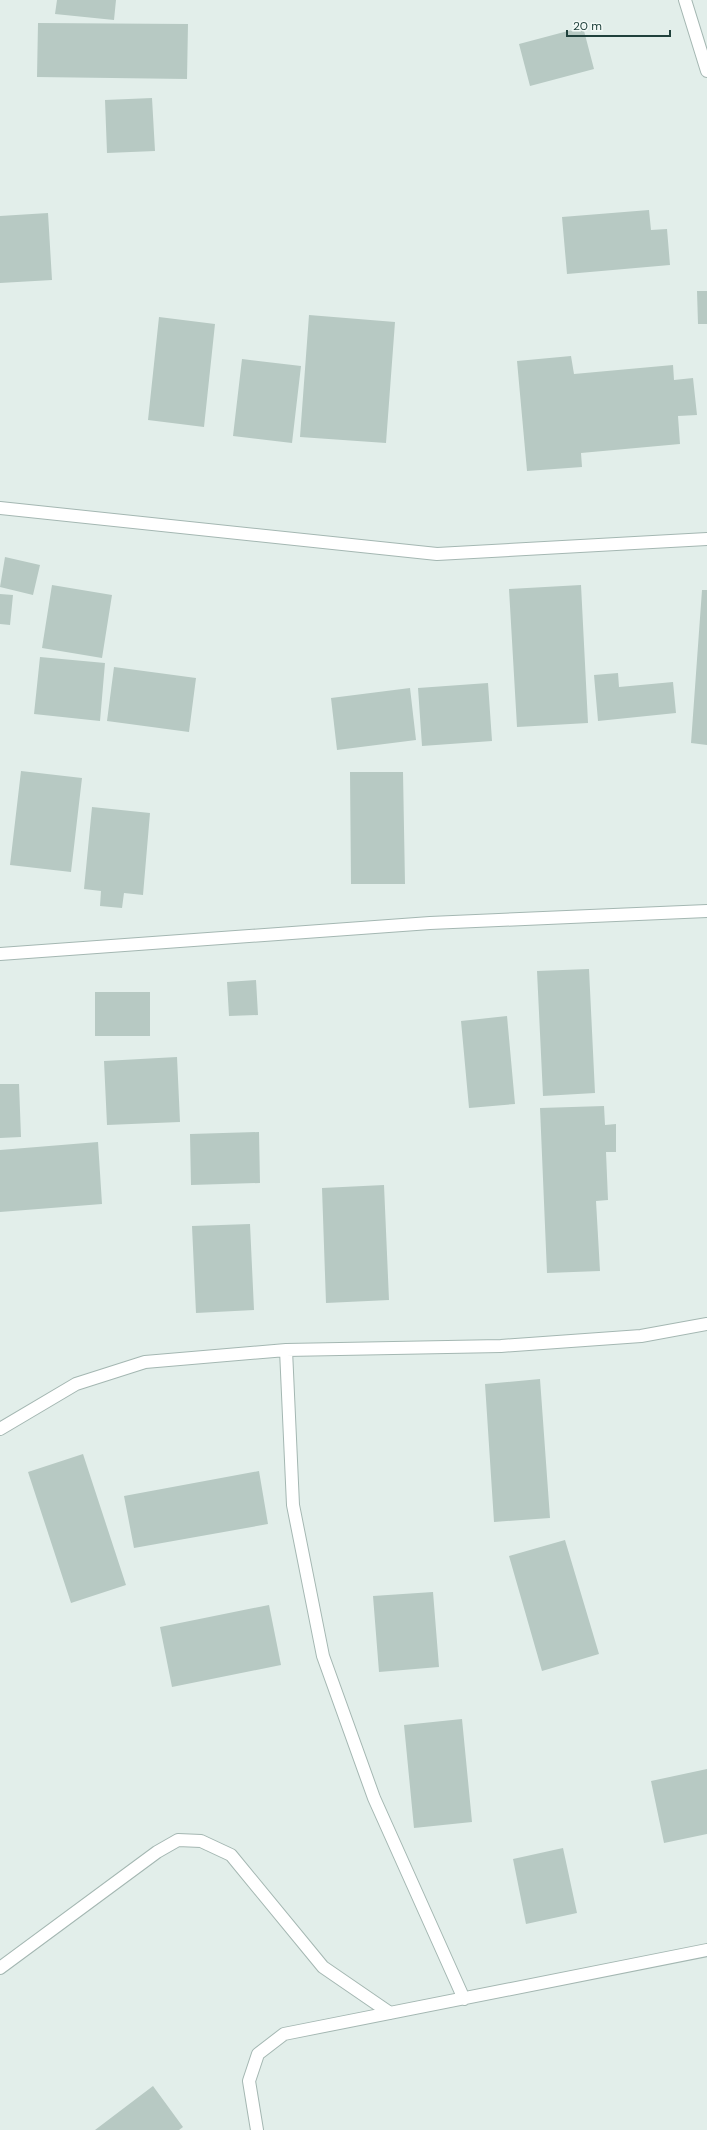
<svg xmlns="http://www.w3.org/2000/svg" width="707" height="2130" font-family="'DM Sans',sans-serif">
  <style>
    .building { fill: #b7c9c3 }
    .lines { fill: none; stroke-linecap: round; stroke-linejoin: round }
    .street-casing { stroke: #a4b7b2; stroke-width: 14 }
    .street { stroke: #fff; stroke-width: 12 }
  </style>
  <rect width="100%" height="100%" fill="#e2eeea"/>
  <path class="building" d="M57,0H116L114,20L55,14Z
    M38,23L188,24L187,79L37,77Z
    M583,27L594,69L530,86L519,44Z
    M152,98L155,151L107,153L105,100Z
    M649,210L651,230L667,229L670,265L567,274L562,217Z
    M48,213L52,280L0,283V216Z
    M697,291H707V324H698Z
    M309,315L395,322L386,443L300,437Z
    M159,317L215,324L204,427L148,420Z
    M571,356L574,374L673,365L674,380L693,378L697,415L678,416L680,444L581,453L582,467L527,471L517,361Z
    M242,359L301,366L292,443L233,436Z
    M5,557L40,565L33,595L0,587Z
    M52,585L112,595L102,658L42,648Z
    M581,585L588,723L517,727L509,589Z
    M702,590H707V745L691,743Z
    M0,594L13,595L10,625L0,624Z
    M40,657L105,663L100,721L34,714Z
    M114,667L196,678L189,732L107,721Z
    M618,673L619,687L673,682L676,713L598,721L594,675Z
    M488,683L492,741L422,746L418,688Z
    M410,688L416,740L337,750L331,698Z
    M21,771L82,778L71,872L10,865Z
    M350,772H403L405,884H351Z
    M92,807L150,813L143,895L124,893L122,908L100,906L101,891L84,889Z
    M589,969L595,1093L543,1096L537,971Z
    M256,980L258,1015L229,1016L227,982Z
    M95,992H150V1036H95Z
    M507,1016L515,1104L469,1108L461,1021Z
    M177,1057L180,1122L107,1125L104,1061Z
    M0,1084H19L21,1137L0,1138Z
    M604,1106L605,1125L616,1124V1152H606L608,1200L596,1201L600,1271L547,1273L540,1108Z
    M259,1132L260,1183L191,1185L190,1134Z
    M98,1142L102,1204L0,1212V1150Z
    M384,1185L389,1300L326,1303L322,1188Z
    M250,1224L254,1310L196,1313L192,1226Z
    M540,1379L550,1518L494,1522L485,1384Z
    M83,1454L126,1585L71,1603L28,1472Z
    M259,1471L268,1524L134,1548L124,1496Z
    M565,1540L599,1654L542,1671L509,1556Z
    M433,1592L439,1667L379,1672L373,1596Z
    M269,1605L281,1665L172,1687L160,1627Z
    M462,1719L472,1822L414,1828L404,1725Z
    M707,1769V1834L664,1843L651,1781Z
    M563,1848L577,1913L526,1924L513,1859Z
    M153,2086L183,2127L179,2130H95Z"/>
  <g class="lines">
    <defs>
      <path id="street" d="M685,0L707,71
        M0,508L437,554L707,539
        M0,954L430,923L707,911
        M286,1350L293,1505L323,1656L374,1798L464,1999
        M0,1429L76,1384L145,1362L286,1350L501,1346L641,1336L707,1324
        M0,1968L157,1852L178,1840L201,1841L231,1855L323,1967L390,2013
        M257,2130L249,2081L258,2054L284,2034L707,1950"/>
    </defs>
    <use href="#street" class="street-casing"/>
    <use href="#street" class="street"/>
  </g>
  <path d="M567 30v6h103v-6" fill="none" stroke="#20413c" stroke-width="2"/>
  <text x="573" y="30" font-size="12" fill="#20413c" stroke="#f3faf7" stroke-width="3" paint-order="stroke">20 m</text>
</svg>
